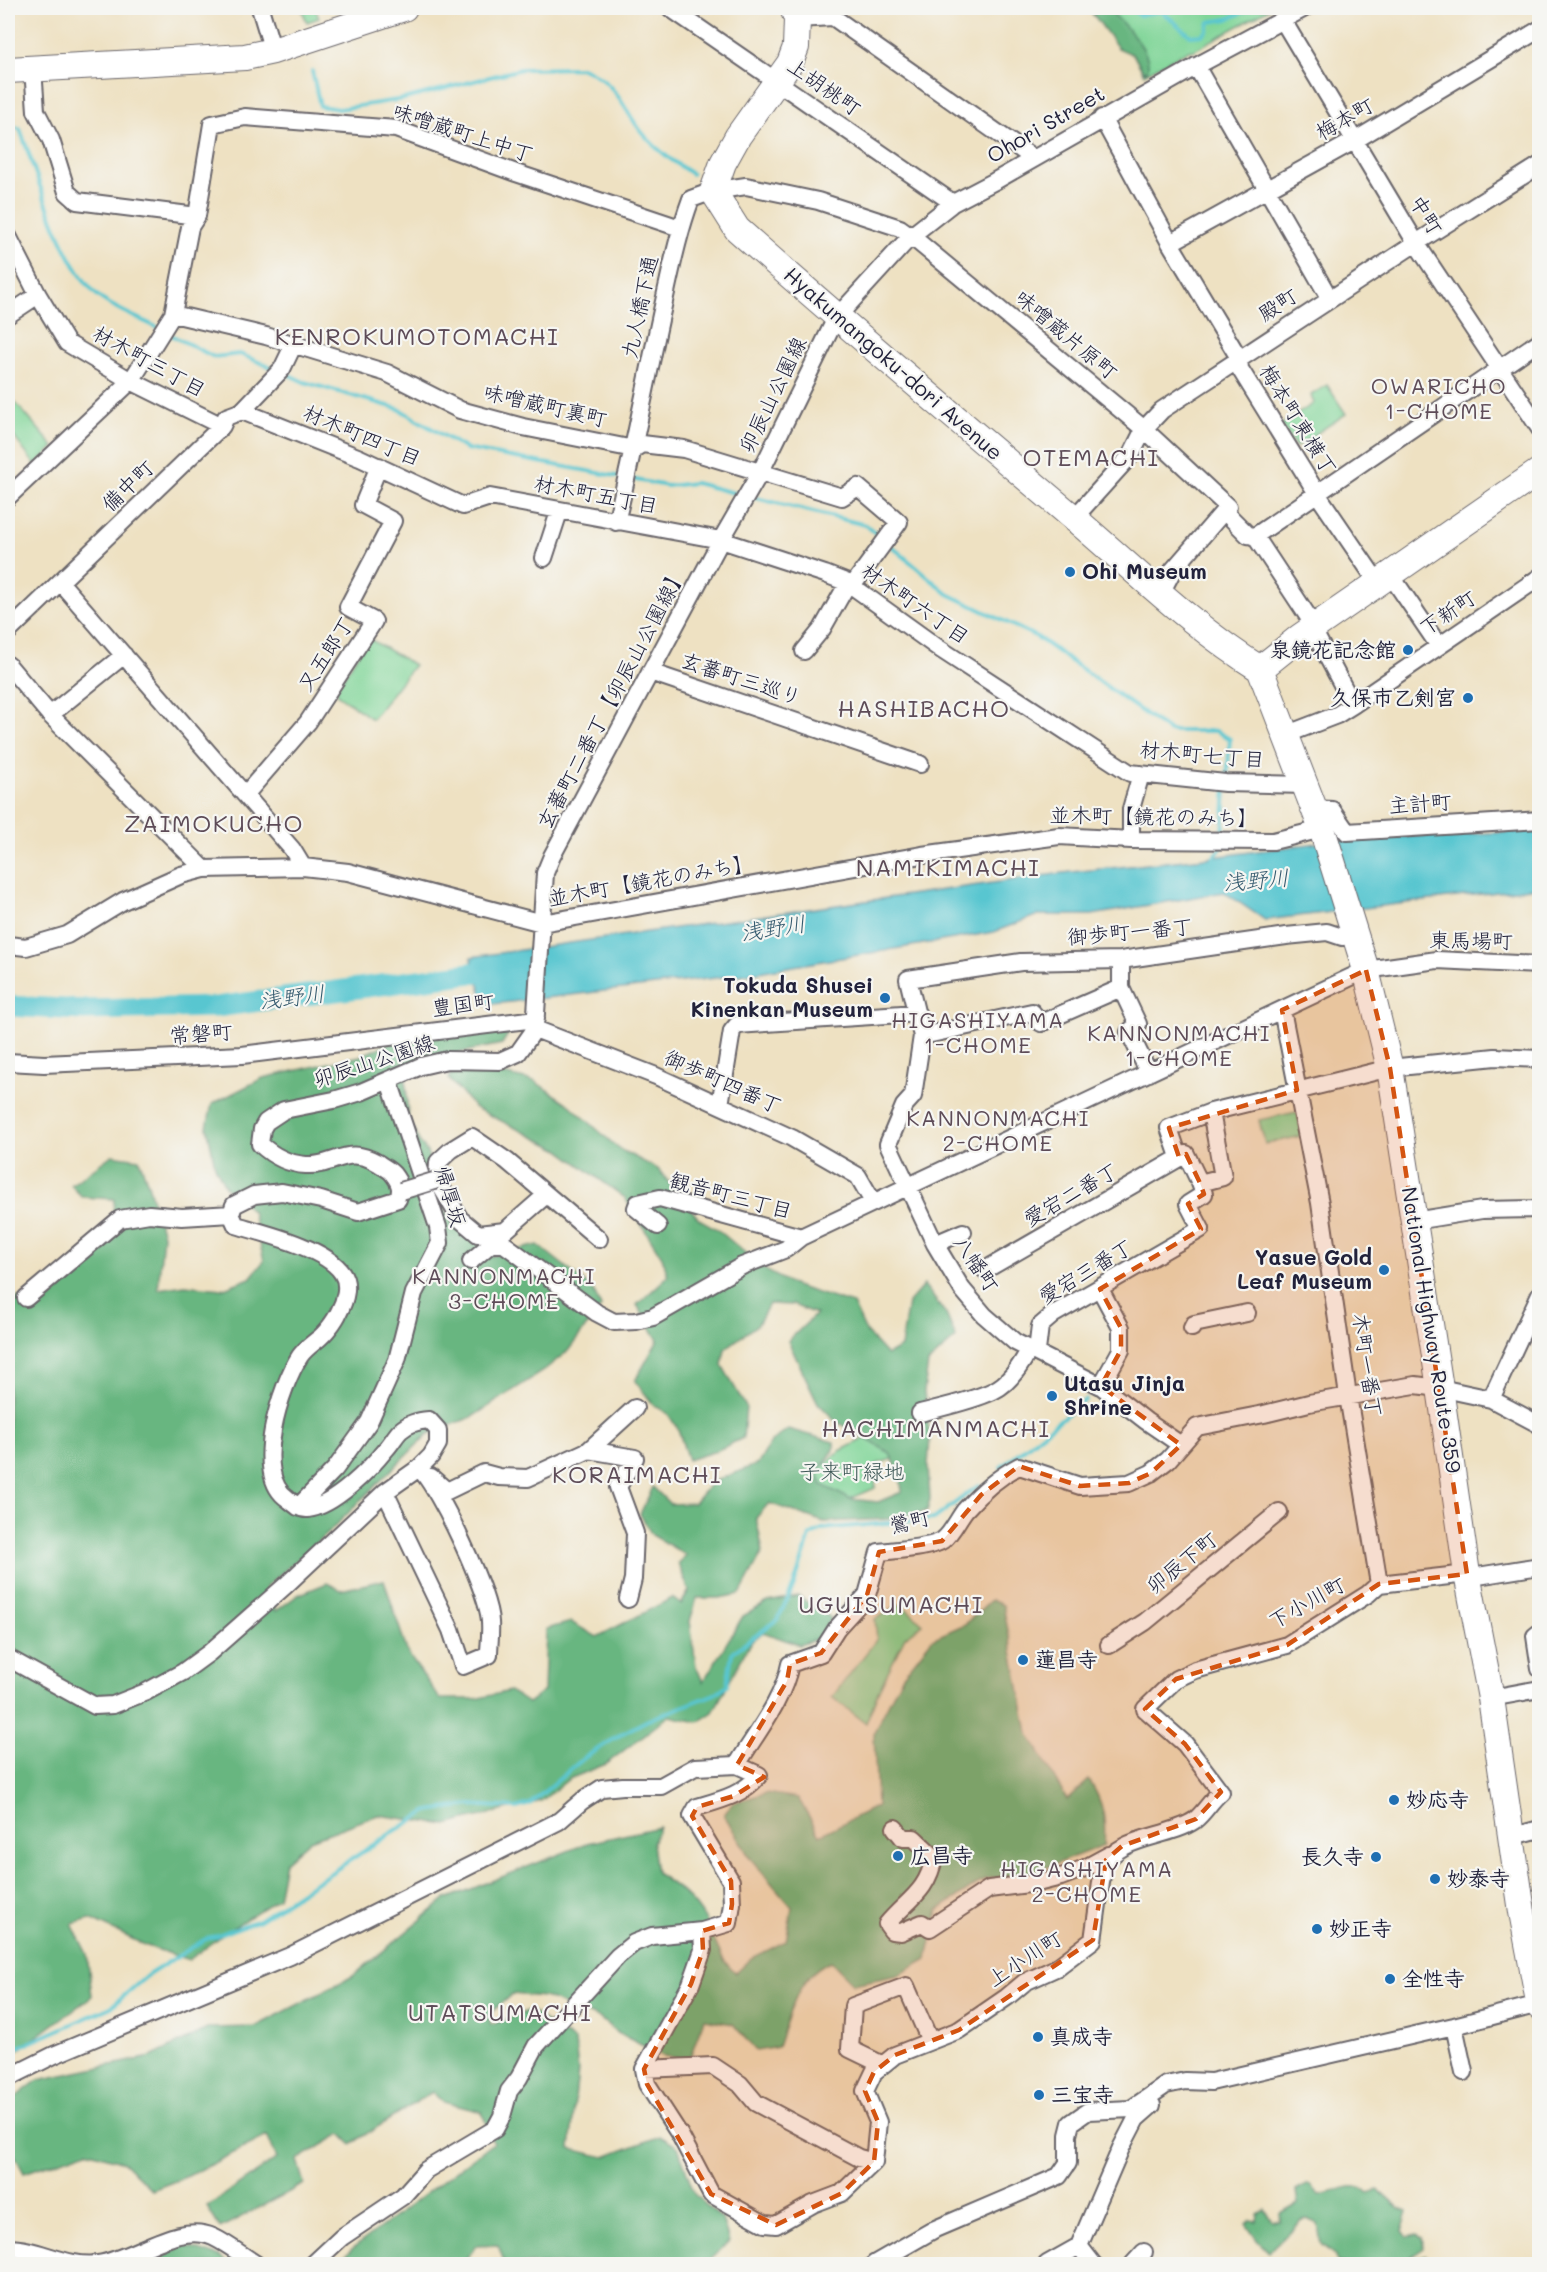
<svg xmlns="http://www.w3.org/2000/svg" width="1547" height="2272" font-family="Mali,'Klee One',sans-serif">
  <style>
    .green { fill: #80d598; stroke: #517c6a; stroke-width: 1.5 }
    .forest { fill: #68b680; stroke: #456c5e; stroke-width: 1.5 }
    .water { fill: #59c6d0; stroke: #3e7486; stroke-width: 1.5 }
    .lines { fill: none; stroke-linecap: round; stroke-linejoin: round }
    .stream { stroke: #59c6d0; stroke-width: 4 }
    .river { stroke: #59c6d0; stroke-width: 21 }
    .minor-casing { stroke: #69656a; stroke-width: 20 }
    .highway-casing { stroke: #69656a; stroke-width: 28 }
    .minor { stroke: #fff; stroke-width: 16 }
    .highway { stroke: #fff; stroke-width: 26 }
    .minor-bridge-casing { stroke: #69656a; stroke-width: 20; stroke-linecap: butt }
    .minor-bridge { stroke: #fff; stroke-width: 16 }
    .marked { fill: #d45411; fill-opacity: 0.2; stroke: #d45411; stroke-width: 4.5; stroke-dasharray: 12 8; stroke-linejoin: round }
    .poi-dot { fill: #1f6fb2; stroke: #f6f6f2; stroke-width: 2 }
    .labels { text-anchor: middle; stroke-width: 4.5; stroke-linejoin: round; paint-order: stroke }
    .street-label { font-size: 21px; fill: #22223b; stroke: #f6f6f2 }
    .poi-label { font-size: 21px; font-weight: bold; fill: #22223b; stroke: #f6f6f2; text-anchor: start }
    .park-label { font-size: 21px; fill: #3e5857; stroke: #f6f6f2 }
    .neighbourhood-label { font-size: 22px; letter-spacing: 1.5px; fill: #5e4c58; stroke: #f6f6f2 }
    .water-label { font-size: 22px; font-style: italic; fill: #355b6f; stroke: #f6f6f2 }
    .quarter-label { font-size: 24px; letter-spacing: 1.5px; fill: #5e4c58; stroke: #f6f6f2 }
  </style>
  <rect width="100%" height="100%" fill="#f6f6f2"/>
  <filter id="ink" filterUnits="userSpaceOnUse"><feTurbulence type="fractalNoise" baseFrequency=".0167" numOctaves="2"/><feDisplacementMap in="SourceGraphic" scale="12" xChannelSelector="R" yChannelSelector="G"/><feConvolveMatrix kernelMatrix="1 2 1 2 8 2 1 2 1" color-interpolation-filters="sRGB"/></filter>
  <filter id="wash" filterUnits="userSpaceOnUse"><feTurbulence type="fractalNoise" baseFrequency=".008" numOctaves="4" result="noise"/><feDisplacementMap in="SourceGraphic" scale="24" xChannelSelector="R" yChannelSelector="G"/><feGaussianBlur stdDeviation="1.35" result="paint"/><feColorMatrix in="noise" values="0 0 0 0 0 0 0 0 0 0 0 0 0 0 0 0 0 1.4 0 .05"/><feComposite in="paint" operator="in"/></filter>
  <g filter="url(#wash)">
    <rect width="100%" height="100%" fill="#eee1c2"/>
    <path class="green" d="M301,8H315L319,18L307,22Z
      M1086,8H1271L1193,51L1189,50L1144,74L1133,54Z
      M1327,385L1346,414L1296,447L1281,425L1314,403L1311,395Z
      M8,394L54,447L35,465L8,429Z
      M368,638L414,665L372,719L338,695L336,689Z
      M1297,1112L1302,1136L1265,1144L1259,1120Z
      M881,1430L916,1451L877,1464L875,1488L850,1499L787,1477L824,1465L840,1451Z
      M901,1604L923,1624L905,1637L878,1692L866,1723L832,1697L877,1639L875,1619Z
      M1426,2255L1428,2264H1405L1410,2259Z"/>
    <path class="forest" d="M1084,8H1107C1120,21 1155,51 1147,71H1143L1134,55L1118,48L1093,14Z
      M510,1031L502,1044L405,1064L408,1118L419,1141L427,1152L446,1211L465,1234L492,1256L538,1245L592,1288L601,1307L568,1351L543,1371L472,1417L428,1434L330,1531L266,1587L276,1611L298,1595L327,1583L341,1590L384,1580L408,1654L440,1699H475L510,1691L528,1703L544,1691L546,1629L571,1622L597,1637L672,1598L681,1604L689,1591L678,1563L686,1555L652,1535L640,1514L653,1487L670,1504L694,1503L712,1482L758,1464L771,1442L788,1429L834,1442V1450L818,1472L822,1485L850,1499L878,1502L902,1492L900,1476L890,1453L837,1422L818,1403L788,1341L816,1314L793,1305L769,1304L758,1324L725,1349L722,1365L746,1407L743,1438L716,1451L688,1460L678,1429L668,1414L653,1404L635,1381L658,1340L637,1305L668,1276L662,1257L625,1198L558,1149L475,1108L449,1079L457,1060L489,1071L534,1081L570,1105L619,1149L658,1169L699,1219L717,1229L767,1271L795,1286L853,1304L866,1332L887,1355L901,1347L908,1303L924,1285L946,1314L956,1338L928,1363L924,1392L930,1438L928,1466L930,1499L927,1511L888,1519L824,1522L769,1503L756,1518L763,1552L740,1594L719,1598H697L690,1621L696,1666L703,1682L743,1616L768,1602L798,1596L831,1618L818,1639L799,1645L763,1632L750,1643L713,1712L698,1722L669,1716L606,1764L569,1779L541,1801L446,1825L378,1815L310,1840L285,1862L278,1898L223,1934L189,1960L147,1946L90,1919L72,1924L87,1954L92,1996L8,2058V1294L41,1307L111,1242L114,1199L82,1197L71,1185L112,1155L139,1159L148,1184L163,1235L158,1289L185,1285L222,1289L250,1278L264,1261L252,1211L226,1188L215,1166L207,1127L212,1104L263,1078L360,1056L404,1036Z
      M991,1600L1003,1605L1028,1732L1067,1800L1089,1780C1104,1803 1106,1819 1104,1845L1030,1874L985,1879L938,1910L927,1959L899,1975L853,1984L831,1961C797,1974 789,2016 778,2047L756,2051L733,2024L704,2019L689,2060L663,2056L618,2033L599,2018L544,1997L512,1994L488,2015L491,2025L530,2010L575,2042L578,2070L570,2149L605,2157L660,2136L678,2147L695,2195L722,2219L729,2242L705,2264H505L498,2245L477,2246L461,2264H336L353,2248L493,2143L482,2112L443,2102L432,2092L351,2144L341,2134L297,2160L304,2184L220,2228L207,2207L277,2158L267,2136L188,2176L152,2190L124,2162L87,2151L24,2173L15,2156L8,2154V2103L38,2080L151,2057L209,2028L255,2027L353,1976L446,1899L588,1843L659,1827L652,1843L656,1873C676,1886 694,1899 706,1921C715,1938 720,1962 736,1973L752,1958L786,1941L792,1907L750,1858L724,1815L732,1803L766,1793L798,1798L820,1835L877,1806L874,1732L902,1677L932,1639L965,1624Z
      M1307,2185H1310L1320,2195C1337,2193 1354,2179 1369,2193L1378,2190C1389,2197 1395,2208 1408,2211L1402,2231L1407,2237L1417,2235L1422,2238L1424,2247L1399,2264H1338L1334,2255L1321,2244L1318,2224L1307,2219L1301,2220C1291,2236 1278,2239 1269,2252L1257,2240L1246,2224L1250,2220L1257,2221L1258,2214L1265,2210L1273,2221H1280L1281,2214L1298,2204L1296,2191Z
      M183,2245L220,2257L228,2264H153Z"/>
    <path class="water" d="M1539,831V887L1265,920L1224,892L1092,915H1038L994,932L741,975L485,1005L471,957L1063,873L1214,857L1347,839Z"/>
    <g class="lines">
      <path class="stream" d="M1128,8L1140,15L1161,11L1191,36L1202,35L1207,31L1209,22L1228,19L1252,8
        M312,71L320,106L339,109L404,99L521,69L582,68C620,83 622,110 645,136C659,152 674,162 692,174
        M8,124L20,129C38,177 61,262 98,296C111,308 143,320 160,329
        M171,335L214,357L240,354L275,369
        M285,373L304,382L399,409L466,449L621,477
        M631,479L667,486L695,483L742,495
        M752,497L866,525L881,538
        M889,544L948,594L1037,637L1169,731H1216L1230,739L1227,778
        M1223,837L1226,787
        M1213,861L1214,857L1222,847
        M1001,1467L1085,1400
        M8,2052L111,2007L148,1975L204,1940L259,1920L393,1832L428,1811L471,1805L516,1808L530,1804L584,1758L623,1733L648,1720L715,1694L727,1685L732,1653L778,1619L794,1585L810,1536L822,1529L934,1519L979,1485"/>
      <path class="river" d="M8,1006L83,1010L216,1007L502,969"/>
    </g>
  </g>
  <g filter="url(#ink)">
    <g class="lines">
      <defs>
        <path id="minor" d="M260,8L273,51
          M670,8L953,203
          M797,19L833,17L1033,158
          M1282,19L1416,243L1540,429
          M1196,66L1330,299
          M33,68L36,111L51,140L67,192L77,201L197,216
          M1102,118L1170,243L1239,358L1240,369L1318,495L1378,583
          M8,236L38,295L67,343L131,381L222,426
          M1170,243L1354,141L1540,29
          M173,314L266,336L387,373L460,410L523,427L634,449L642,444L684,449L842,497L858,487L899,522L853,585
          M8,315L38,295
          M242,411L360,458L463,506L490,497L721,540L825,574L848,583L937,647L1130,773L1225,783L1306,785
          M8,497L131,381L173,314L190,227L197,216L212,124L245,117L396,129L516,173L680,228
          M1074,518L1131,455L1144,429L1162,410L1416,243L1540,165
          M616,522C634,450 647,378 663,306C671,270 678,234 691,199L713,191L746,186L818,201L900,228L911,236L1144,429L1228,507L1224,511L1248,535L1255,536L1315,627
          M1255,536L1540,341
          M544,558L559,512
          M1390,574L1439,646
          M60,582L292,849L303,867
          M1161,593L1173,570L1224,511
          M1312,628L1353,705
          M8,632L222,426L226,417L242,411L282,369L293,346
          M804,651L822,629L848,583
          M8,665L50,715L204,869
          M650,672L920,764
          M50,715L124,655
          M1285,735L1337,715L1353,705L1540,577
          M245,795L308,722L374,621L348,607L393,521L363,505L379,466
          M1315,809L1332,810L1347,832L1540,820
          M1131,840V809L1141,774
          M8,945L26,947L67,935L123,901L181,875L204,869L303,867L348,872L542,923L922,855L1059,836L1131,840L1273,841L1322,829
          M1121,960V988L1138,1024L1129,1032L1149,1073
          M1282,1010L1320,1203L1348,1396L1379,1584
          M535,1029L656,1076L792,1138L858,1176L873,1202
          M922,1036L1032,1012L1041,1023L1121,988
          M8,1062L44,1064L242,1055L536,1019
          M720,1105L732,1031L737,1025L917,1013
          M1179,1157L1169,1128L1211,1112L1390,1068L1495,1057L1540,1059
          M546,1195L505,1231L478,1234L460,1219L437,1180L438,1162L451,1150L472,1137L507,1161L599,1239
          M1414,1221L1482,1210L1540,1209
          M658,1226L636,1208L638,1203L660,1198L801,1237
          M935,1244L963,1232
          M471,1261L491,1244H504L597,1313L614,1322L636,1321L653,1317L742,1266L786,1249L801,1237L1366,970L1437,960L1540,965
          M985,1270L1186,1154L1200,1183
          M1100,1289L1121,1328V1350L1101,1386
          M26,1298L120,1219L149,1214L182,1217L231,1214
          M1192,1328L1194,1324L1247,1313
          M1037,1351L1040,1326L1054,1314L1201,1229L1188,1204L1204,1194L1200,1183L1223,1177L1211,1112
          M1491,1399L1540,1294
          M920,1413C943,1407 972,1401 993,1391C1010,1383 1022,1364 1030,1348
          M1181,1445L1146,1421L1101,1386L1015,1342L984,1315L962,1289L935,1244L888,1144L904,1106L913,1096L922,1036L908,979L1021,962L1121,960L1286,936L1327,932L1342,937L1355,935
          M589,1450L635,1408
          M431,1477L447,1491L484,1473L499,1477L528,1478L589,1450L635,1458L618,1487L635,1533L633,1579L628,1599
          M385,1492L451,1630L463,1666L489,1655C489,1644 491,1633 490,1622C489,1593 440,1489 419,1468
          M298,1507L335,1469L369,1422L397,1360L414,1293L440,1243L438,1227L389,1081
          M1540,1632L1535,1636L1540,1669
          M1109,1645L1145,1622L1279,1512
          M8,1658L95,1706L113,1705L146,1692L183,1672L209,1653L285,1586L385,1492L419,1468L431,1456L438,1444V1430L429,1420C418,1421 408,1423 400,1431C395,1436 391,1444 386,1449C370,1469 334,1506 308,1509C300,1510 293,1503 288,1499C251,1475 281,1385 300,1356C305,1349 311,1345 317,1340C325,1334 335,1321 339,1312C345,1301 350,1284 342,1273C326,1248 263,1233 236,1225L231,1214L234,1205L254,1195L282,1192L321,1200L358,1212L398,1199C402,1189 400,1183 393,1174C389,1169 383,1167 378,1163C346,1144 335,1167 306,1165C288,1164 273,1156 260,1144L262,1129L266,1122L284,1110L334,1100L361,1092L421,1066L447,1060L500,1061L518,1053L535,1029L545,873L552,856L721,540L761,471L836,318L911,236L953,203L995,181L1204,62L1305,8
          M1491,1698L1540,1689
          M737,1765C756,1733 783,1701 790,1664L821,1653L837,1628L867,1595L879,1552C894,1550 932,1548 943,1540C952,1533 958,1519 965,1510C981,1492 998,1477 1019,1466L1080,1486L1129,1483L1151,1473L1168,1460L1197,1427L1264,1414L1309,1403L1415,1385L1440,1388L1491,1399L1540,1425
          M895,1828L903,1838H914L934,1857C928,1892 907,1900 887,1924L892,1931L901,1932L922,1923L930,1928L989,1889L1037,1883L1061,1877L1085,1868L1109,1855
          M1510,1837L1540,1829
          M702,1931L703,1950L691,1984L644,2069L647,2084L680,2135L711,2194L765,2224L776,2225L813,2204L842,2193L874,2162
          M1454,2026L1464,2072
          M883,2065L850,2049L853,2006L906,1986L930,2041
          M644,2069L713,2066L740,2084L756,2103L859,2158L874,2162
          M8,2078L54,2055L290,1956L559,1821L582,1801L602,1788L623,1786H661L695,1767L737,1765L759,1775C743,1795 721,1800 697,1807L692,1816L731,1881L732,1904L729,1923L702,1931L652,1936L634,1943L618,1956L536,2046L519,2078L509,2091L502,2116L495,2129L426,2170L403,2196L342,2237L313,2264
          M874,2162L878,2122L865,2091L874,2072L895,2055L959,2030L1007,1997L1025,1982L1056,1968L1093,1940L1103,1868C1117,1835 1168,1839 1195,1820C1205,1812 1211,1800 1221,1792L1185,1744L1145,1709L1176,1679L1195,1670L1287,1645L1368,1594L1379,1584L1467,1574L1478,1576L1540,1566
          M1079,2246L1121,2148L1136,2119L1152,2105
          M8,2248C38,2248 67,2268 98,2264C134,2259 179,2221 213,2237C228,2244 243,2256 256,2264
          M874,2264L935,2229L1059,2176L1068,2163V2135L1071,2123L1088,2111L1131,2109L1166,2085L1185,2081L1211,2082L1454,2026L1539,2004
          M1047,2264L1079,2246L1093,2264
          M1133,2264L1144,2252"/>
        <path id="highway" d="M793,8L797,19L796,47L790,63L738,136L723,163L713,191L737,229C846,326 958,420 1069,514C1131,566 1192,627 1260,669
          M8,70L245,57L273,51L404,8
          M1260,669L1322,829L1366,970L1390,1068L1440,1388L1467,1574L1491,1698L1522,1912L1540,2007
          M1260,669L1300,637L1540,471"/>
      </defs>
      <use href="#minor" class="minor-casing"/>
      <use href="#highway" class="highway-casing"/>
      <use href="#minor" class="minor"/>
      <use href="#highway" class="highway"/>
      <defs>
        <path id="minor-bridge" d="M401,1191L437,1180"/>
      </defs>
      <use href="#minor-bridge" class="minor-bridge-casing"/>
      <use href="#minor-bridge" class="minor-bridge"/>
    </g>
  </g>
  <path class="marked" d="M1366,970L1390,1068L1467,1574L1379,1584L1287,1645L1176,1679L1145,1709L1185,1744L1221,1792L1196,1819L1122,1846L1106,1860L1093,1940L959,2030L895,2055L874,2072L865,2091L878,2122L874,2162L842,2193L776,2225L711,2194L647,2084L644,2069L691,1984L703,1950L702,1931L729,1923L732,1904L731,1881L692,1816L697,1807L734,1796L764,1777L737,1765L787,1681L790,1664L821,1653L867,1595L879,1552L942,1541L981,1495L1019,1466L1080,1486L1129,1483L1151,1473L1181,1445L1101,1386L1121,1350V1328L1100,1289L1201,1229L1188,1204L1204,1194L1200,1183L1186,1154L1179,1157L1169,1128L1297,1090L1282,1010Z"/>
  <g class="poi-dot">
    <circle cx="1070" cy="572" r="6"/>
    <circle cx="1408" cy="650" r="6"/>
    <circle cx="1468" cy="698" r="6"/>
    <circle cx="885" cy="998" r="6"/>
    <circle cx="1384" cy="1270" r="6"/>
    <circle cx="1052" cy="1396" r="6"/>
    <circle cx="1023" cy="1660" r="6"/>
    <circle cx="1394" cy="1800" r="6"/>
    <circle cx="898" cy="1856" r="6"/>
    <circle cx="1376" cy="1857" r="6"/>
    <circle cx="1435" cy="1879" r="6"/>
    <circle cx="1317" cy="1929" r="6"/>
    <circle cx="1390" cy="1979" r="6"/>
    <circle cx="1038" cy="2037" r="6"/>
    <circle cx="1039" cy="2095" r="6"/>
  </g>
  <g class="labels">
    <g class="street-label">
      <text transform="translate(824 87) rotate(35)" y="7">上胡桃町</text>
      <text transform="translate(1345 119) rotate(-30)" y="7">梅本町</text>
      <text transform="translate(1046 125) rotate(-30)" y="7">Ohori Street</text>
      <text transform="translate(463 133) rotate(18)" y="7">味噌蔵町上中丁</text>
      <text transform="translate(1426 215) rotate(58)" y="7">中町</text>
      <text transform="translate(1278 305) rotate(-33)" y="7">殿町</text>
      <text transform="translate(640 307) rotate(-78)" y="7">九人橋下通</text>
      <text transform="translate(1066 335) rotate(40)" y="7">味噌蔵片原町</text>
      <text transform="translate(149 362) rotate(29)" y="7">材木町三丁目</text>
      <text transform="translate(893 364) rotate(41)" y="7">Hyakumangoku-dori Avenue</text>
      <text transform="translate(773 395) rotate(-64)" y="7">卯辰山公園線</text>
      <text transform="translate(545 406) rotate(13)" y="7">味噌蔵町裏町</text>
      <text transform="translate(1298 420) rotate(58)" y="7">梅本町東横丁</text>
      <text transform="translate(362 436) rotate(23)" y="7">材木町四丁目</text>
      <text transform="translate(128 486) rotate(-44)" y="7">備中町</text>
      <text transform="translate(596 495) rotate(11)" y="7">材木町五丁目</text>
      <text transform="translate(915 604) rotate(35)" y="7">材木町六丁目</text>
      <text transform="translate(1448 613) rotate(-34)" y="7">下新町</text>
      <text transform="translate(326 654) rotate(-57)" y="7">又五郎丁</text>
      <text transform="translate(741 679) rotate(18)" y="7">玄蕃町三巡り</text>
      <text transform="translate(612 698) rotate(-62)" y="7">玄蕃町二番丁【卯辰山公園線】</text>
      <text transform="translate(1202 755) rotate(5)" y="7">材木町七丁目</text>
      <text transform="translate(1420 804) rotate(-4)" y="7">主計町</text>
      <text transform="translate(1154 817) rotate(1)" y="7">並木町【鏡花のみち】</text>
      <text transform="translate(651 881) rotate(-10)" y="7">並木町【鏡花のみち】</text>
      <text transform="translate(1130 932) rotate(-5)" y="7">御歩町一番丁</text>
      <text transform="translate(1471 941) rotate(1)" y="7">東馬場町</text>
      <text transform="translate(463 1005) rotate(-7)" y="7">豊国町</text>
      <text transform="translate(201 1034) rotate(-4)" y="7">常磐町</text>
      <text transform="translate(374 1061) rotate(-18)" y="7">卯辰山公園線</text>
      <text transform="translate(723 1082) rotate(24)" y="7">御歩町四番丁</text>
      <text transform="translate(1071 1195) rotate(-30)" y="7">愛宕二番丁</text>
      <text transform="translate(450 1196) rotate(74)" y="7">帰厚坂</text>
      <text transform="translate(731 1196) rotate(15)" y="7">観音町三丁目</text>
      <text transform="translate(976 1264) rotate(56)" y="7">八幡町</text>
      <text transform="translate(1086 1272) rotate(-31)" y="7">愛宕三番丁</text>
      <text transform="translate(1431 1330) rotate(81)" y="7">National Highway Route 359</text>
      <text transform="translate(1367 1365) rotate(82)" y="7">木町一番丁</text>
      <text transform="translate(910 1522) rotate(-14)" y="7">鶯町</text>
      <text transform="translate(1182 1563) rotate(-39)" y="7">卯辰下町</text>
      <text transform="translate(1307 1603) rotate(-29)" y="7">下小川町</text>
      <text transform="translate(1025 1959) rotate(-33)" y="7">上小川町</text>
    </g>
    <g class="poi-label">
      <text x="1082" y="579">Ohi Museum</text>
      <text x="1396" y="657" text-anchor="end">泉鏡花記念館</text>
      <text x="1456" y="705" text-anchor="end">久保市乙剣宮</text>
      <text x="873" y="993" text-anchor="end">Tokuda Shusei<tspan x="873" dy="24">Kinenkan Museum</tspan></text>
      <text x="1372" y="1265" text-anchor="end">Yasue Gold<tspan x="1372" dy="24">Leaf Museum</tspan></text>
      <text x="1064" y="1391">Utasu Jinja<tspan x="1064" dy="24">Shrine</tspan></text>
      <text x="1035" y="1667">蓮昌寺</text>
      <text x="1406" y="1807">妙応寺</text>
      <text x="910" y="1863">広昌寺</text>
      <text x="1364" y="1864" text-anchor="end">長久寺</text>
      <text x="1447" y="1886">妙泰寺</text>
      <text x="1329" y="1936">妙正寺</text>
      <text x="1402" y="1986">全性寺</text>
      <text x="1050" y="2044">真成寺</text>
      <text x="1051" y="2102">三宝寺</text>
    </g>
    <g class="park-label">
      <text x="852" y="1479">子来町緑地</text>
    </g>
    <g class="neighbourhood-label">
      <text x="1439" y="394">OWARICHO<tspan x="1439" dy="25">1-CHOME</tspan></text>
      <text x="978" y="1028">HIGASHIYAMA<tspan x="978" dy="25">1-CHOME</tspan></text>
      <text x="1179" y="1041">KANNONMACHI<tspan x="1179" dy="25">1-CHOME</tspan></text>
      <text x="998" y="1126">KANNONMACHI<tspan x="998" dy="25">2-CHOME</tspan></text>
      <text x="504" y="1284">KANNONMACHI<tspan x="504" dy="25">3-CHOME</tspan></text>
      <text x="1087" y="1877">HIGASHIYAMA<tspan x="1087" dy="25">2-CHOME</tspan></text>
    </g>
    <g class="water-label">
      <text transform="translate(1256 880) rotate(-5)" y="8">浅野川</text>
      <text transform="translate(773 928) rotate(-9)" y="8">浅野川</text>
      <text transform="translate(292 997) rotate(-7)" y="8">浅野川</text>
    </g>
    <g class="quarter-label">
      <text x="417" y="345">KENROKUMOTOMACHI</text>
      <text x="1091" y="466">OTEMACHI</text>
      <text x="924" y="717">HASHIBACHO</text>
      <text x="214" y="832">ZAIMOKUCHO</text>
      <text x="948" y="876">NAMIKIMACHI</text>
      <text x="936" y="1437">HACHIMANMACHI</text>
      <text x="637" y="1483">KORAIMACHI</text>
      <text x="891" y="1613">UGUISUMACHI</text>
      <text x="500" y="2021">UTATSUMACHI</text>
    </g>
  </g>
  <rect width="1547" height="2272" fill="none" stroke="#f6f6f2" stroke-width="30"/>
</svg>
